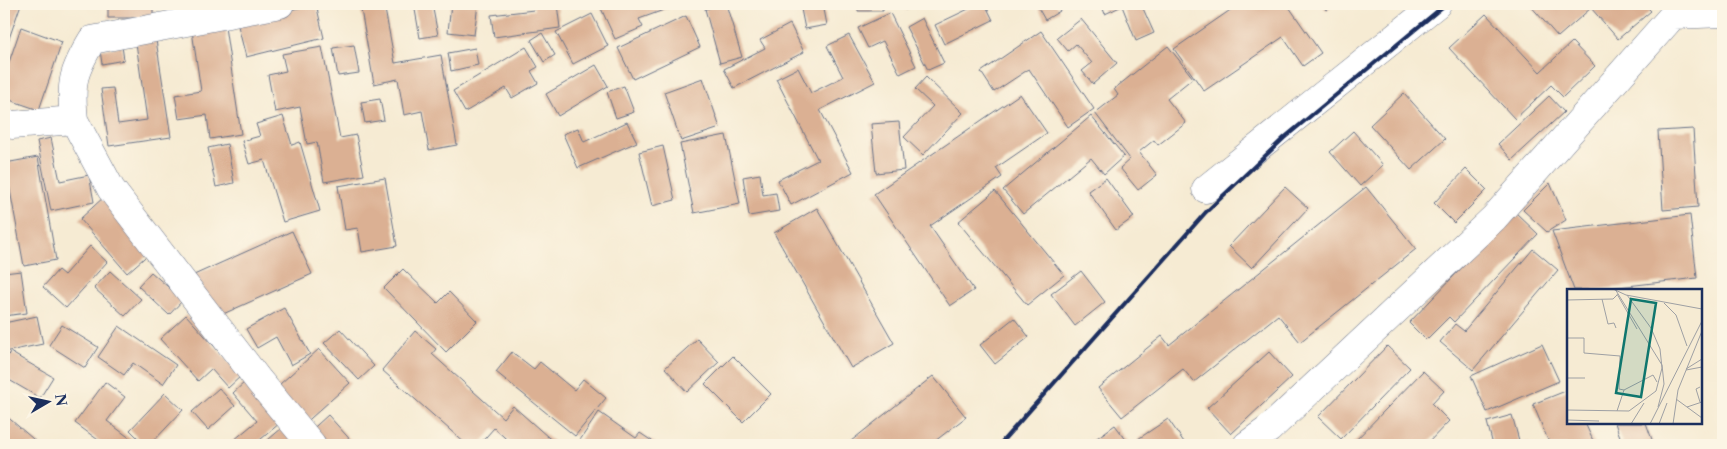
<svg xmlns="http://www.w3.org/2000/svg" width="1727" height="449" font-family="'Libre Caslon Text',serif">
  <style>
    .building { fill: #dbb093 }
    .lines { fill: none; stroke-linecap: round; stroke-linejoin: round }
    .minor-casing { stroke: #687187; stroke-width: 29 }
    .minor { stroke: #fff; stroke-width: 28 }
    .rail { stroke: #1b2f5e; stroke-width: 4 }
    .inset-road { fill: none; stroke: #9ea0a4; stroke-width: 1 }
    .view { fill: #0f766e; fill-opacity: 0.15; stroke: #0f766e; stroke-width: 2.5 }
    .inset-edge { fill: none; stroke: #1b2f5e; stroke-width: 2.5 }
  </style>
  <rect width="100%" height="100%" fill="#fcf5e5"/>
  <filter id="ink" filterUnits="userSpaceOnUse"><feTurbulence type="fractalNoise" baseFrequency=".02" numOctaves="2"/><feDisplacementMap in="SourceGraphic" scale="10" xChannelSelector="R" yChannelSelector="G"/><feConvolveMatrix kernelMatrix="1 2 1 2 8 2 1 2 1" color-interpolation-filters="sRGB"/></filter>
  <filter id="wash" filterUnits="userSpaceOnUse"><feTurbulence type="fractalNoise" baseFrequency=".0096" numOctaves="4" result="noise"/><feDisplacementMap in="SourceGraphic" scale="20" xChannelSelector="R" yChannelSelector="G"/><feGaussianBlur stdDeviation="1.12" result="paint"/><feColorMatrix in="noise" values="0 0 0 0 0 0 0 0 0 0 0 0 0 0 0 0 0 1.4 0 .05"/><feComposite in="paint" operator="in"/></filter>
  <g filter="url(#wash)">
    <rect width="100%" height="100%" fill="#f6ebd3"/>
    <g id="blocks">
      <path class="building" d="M4,4H21L4,53Z
        M108,4H153V18H108Z
        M171,4H205L173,13Z
        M316,4L324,38L246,57L237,22Z
        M360,4H384L395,63L441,55L457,145L429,150L422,111L404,115L398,79L374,84Z
        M414,4H432L438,35L420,38Z
        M451,4H478L474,35L448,32Z
        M533,4H557L560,28L494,37L491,15L534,10Z
        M599,4H680L639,19L643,27L615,39Z
        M726,4L742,57L720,63L705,9Z
        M800,4H823L827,25L805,29Z
        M858,4H883V11H858Z
        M902,4H920L905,10Z
        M979,4H985L993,20L944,44L935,25Z
        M1036,4H1056L1060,11L1045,20Z
        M1101,4H1141L1154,33L1136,41L1122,6L1105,14Z
        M1239,4H1287L1321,53L1303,66L1283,37L1204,91L1174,49Z
        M1322,4H1335L1326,10Z
        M1529,4H1644L1651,11L1618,39L1591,8L1558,37Z
        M890,13L916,66L900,74L883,41L868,48L858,28Z
        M592,14L608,46L573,64L556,32Z
        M1486,14L1540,72L1572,42L1595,66L1563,97L1551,85L1515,119L1449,48Z
        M686,16L700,47L633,79L618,48Z
        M922,18L944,63L928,70L906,27Z
        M1081,19L1117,63L1093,84L1082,71L1092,63L1076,44L1068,51L1057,38Z
        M790,24L804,52L734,88L724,69L765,48L760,40Z
        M21,27L62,42L39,110L4,98V77Z
        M225,27L241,134L210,139L207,115L179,119L175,95L201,91L192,31Z
        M1041,31L1094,109L1068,127L1029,69L994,92L981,72Z
        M542,33L555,55L544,62L531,40Z
        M849,35L875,82L820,110L853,172L791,205L778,180L818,160L776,79L798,68L811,93L843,77L827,46Z
        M156,40L171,137L109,146L101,89L113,88L118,124L147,120L136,43Z
        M354,45L359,73L338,76L333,48Z
        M122,46L124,60L102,64L100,50Z
        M1168,46L1193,78L1167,99L1186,123L1158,145L1154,140L1139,152L1157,175L1138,190L1120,168L1130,159L1095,113L1118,95L1114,89Z
        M322,47L340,138L356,135L364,175L324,182L317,142L307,144L300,107L275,112L268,75L286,71L282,54Z
        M526,47L538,67L531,71L538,83L512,98L506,88L465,112L453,91Z
        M475,48L478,65L451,71L448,53Z
        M596,65L608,86L558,116L546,94Z
        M926,77L963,113L923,155L904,137L933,106L915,89Z
        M703,78L720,128L681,141L664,92Z
        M624,86L634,112L616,118L607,92Z
        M1404,93L1445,139L1411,170L1370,125Z
        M1020,94L1047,133L996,168L1002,177L930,226L974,290L950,306L874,194Z
        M1549,96L1564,112L1512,160L1498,144Z
        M380,99L384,120L365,123L361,102Z
        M283,116L292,145L300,142L320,211L283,222L264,160L249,164L242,141L260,136L256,124Z
        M1091,116L1124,156L1104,174L1091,158L1023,214L1003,190Z
        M627,122L637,142L578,168L563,134L578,128L584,142Z
        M899,122L904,170L876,173L871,124Z
        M1693,129L1698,207L1663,210L1658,131Z
        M1353,131L1383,165L1360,186L1330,152Z
        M726,135L740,204L694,213L680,144Z
        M51,138L60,181L89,175L94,202L51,211L37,141Z
        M227,144L234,183L216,187L208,148Z
        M663,146L675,200L652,206L639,152Z
        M38,157L56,260L24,266L5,163Z
        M1466,169L1487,190L1454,223L1434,203Z
        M760,174L763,195L776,193L779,211L749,216L743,177Z
        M385,178L397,246L362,252L358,228L345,230L338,186Z
        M1106,178L1134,217L1116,230L1088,191Z
        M1550,183L1566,220L1547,232L1523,210Z
        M1285,187L1308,208L1252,268L1229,246Z
        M1366,187L1416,249L1300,342L1278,315L1194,382L1183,369L1122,417L1098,388L1162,336L1169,345Z
        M995,191L1064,275L1027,305L958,222Z
        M105,196L152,251L127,273L80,219Z
        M817,208L894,343L851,368L774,233Z
        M1515,212L1538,234L1454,322L1449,317L1426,340L1409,323Z
        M1690,215L1697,278L1592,290H1574L1552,231Z
        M292,231L312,274L212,319L194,275Z
        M90,246L107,262L66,308L43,287L58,270L64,275Z
        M1533,249L1558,270L1473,370L1440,342L1455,324L1464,331Z
        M403,269L438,303L449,292L477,321L446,352L384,288Z
        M21,271L27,313L4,316V273Z
        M110,271L141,299L125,316L94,288Z
        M1081,271L1105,302L1075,326L1051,294Z
        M151,272L183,300L169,315L138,286Z
        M284,308L310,354L291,365L276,337L257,348L246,329Z
        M186,315L241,376L228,388L211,369L198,381L160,339Z
        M37,316L43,344L4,352V323Z
        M1014,318L1029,337L995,364L980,345Z
        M62,325L98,347L85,368L49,345Z
        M119,326L176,365L163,384L133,363L124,375L98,357Z
        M340,329L374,366L359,380L324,343Z
        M415,331L436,349L432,354L503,418L513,406L557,445H513L494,428L479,445H467L382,370Z
        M697,339L719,362L687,392L665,368Z
        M1542,344L1559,381L1487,412L1471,376Z
        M1387,346L1410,368L1341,439L1318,417Z
        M319,349L350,383L301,427L270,393Z
        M10,352L53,377L40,398L4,377V362Z
        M512,352L534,369L540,362L574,390L583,379L606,398L575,436L496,372Z
        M1269,352L1292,377L1231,434L1207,408Z
        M733,356L771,394L743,422L705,384Z
        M1423,371L1444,391L1432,404L1449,421L1426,445H1351Z
        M933,376L966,417L930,445H846Z
        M105,382L125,397L107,421L139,445H105L75,423Z
        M245,382L280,423L254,445H228L257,421L233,393Z
        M219,388L235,406L208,430L192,412Z
        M1568,390V423H1585L1595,445H1550L1533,404Z
        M165,393L183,410L150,445H145L130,430Z
        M599,412L636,438L640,433L658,445H580L578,443Z
        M4,414L40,445H4Z
        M328,415L355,445H315L306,435Z
        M1512,415L1520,444L1529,442L1530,445H1493L1487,422Z
        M1168,419L1186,445H1142L1138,439Z
        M1615,423H1646L1654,445H1623Z
        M1115,425L1130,445H1087Z
        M282,428L296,445H262Z"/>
    </g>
  </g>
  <g filter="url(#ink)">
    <use href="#blocks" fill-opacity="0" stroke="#687187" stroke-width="1"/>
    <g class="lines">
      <defs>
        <path id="minor" d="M1673,15L1723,13
          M74,120L111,189L259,381L312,445
          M4,123L12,125L74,120C70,82 73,72 92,40L280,4
          M1206,189L1437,4
          M1247,445L1269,429L1494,218L1683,4"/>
      </defs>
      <use href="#minor" class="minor-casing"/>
      <use href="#minor" class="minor"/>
      <path class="rail" d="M999,445L1206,212L1284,138L1446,4"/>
    </g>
  </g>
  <g transform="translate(1567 289)">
    <rect width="135" height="135" fill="#f6ebd3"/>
    <path class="inset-road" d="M46,0L59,6L135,20M48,0L95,76L97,95L91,118M50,5L70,40M35,10L41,35L47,34L49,39M0,11L46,10L50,6M97,14L109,26L120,57M0,49H17V64L53,67L52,100L57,101L50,122M119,80L135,70M119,81L135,78M0,89H18M133,98L129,100L133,113M57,101L86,86L90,93M109,110L135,129M120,118L135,113M0,121L62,122L89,102L95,79L93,60L84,39L60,6M0,131L32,132M64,135L77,114M83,135L135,32M92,135L100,114M106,135L111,101L135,42"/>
    <path class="view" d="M64,10L89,14L74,108L49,104Z"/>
    <rect width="135" height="135" class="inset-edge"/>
  </g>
  <rect width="1727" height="449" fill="none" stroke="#fcf5e5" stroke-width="20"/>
  <g transform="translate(48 402) rotate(81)" stroke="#fcf5e5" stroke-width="4" paint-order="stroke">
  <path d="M0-4L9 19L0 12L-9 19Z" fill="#1b2f5e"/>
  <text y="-8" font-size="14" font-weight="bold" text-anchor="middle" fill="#1b2f5e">N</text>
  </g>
</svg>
